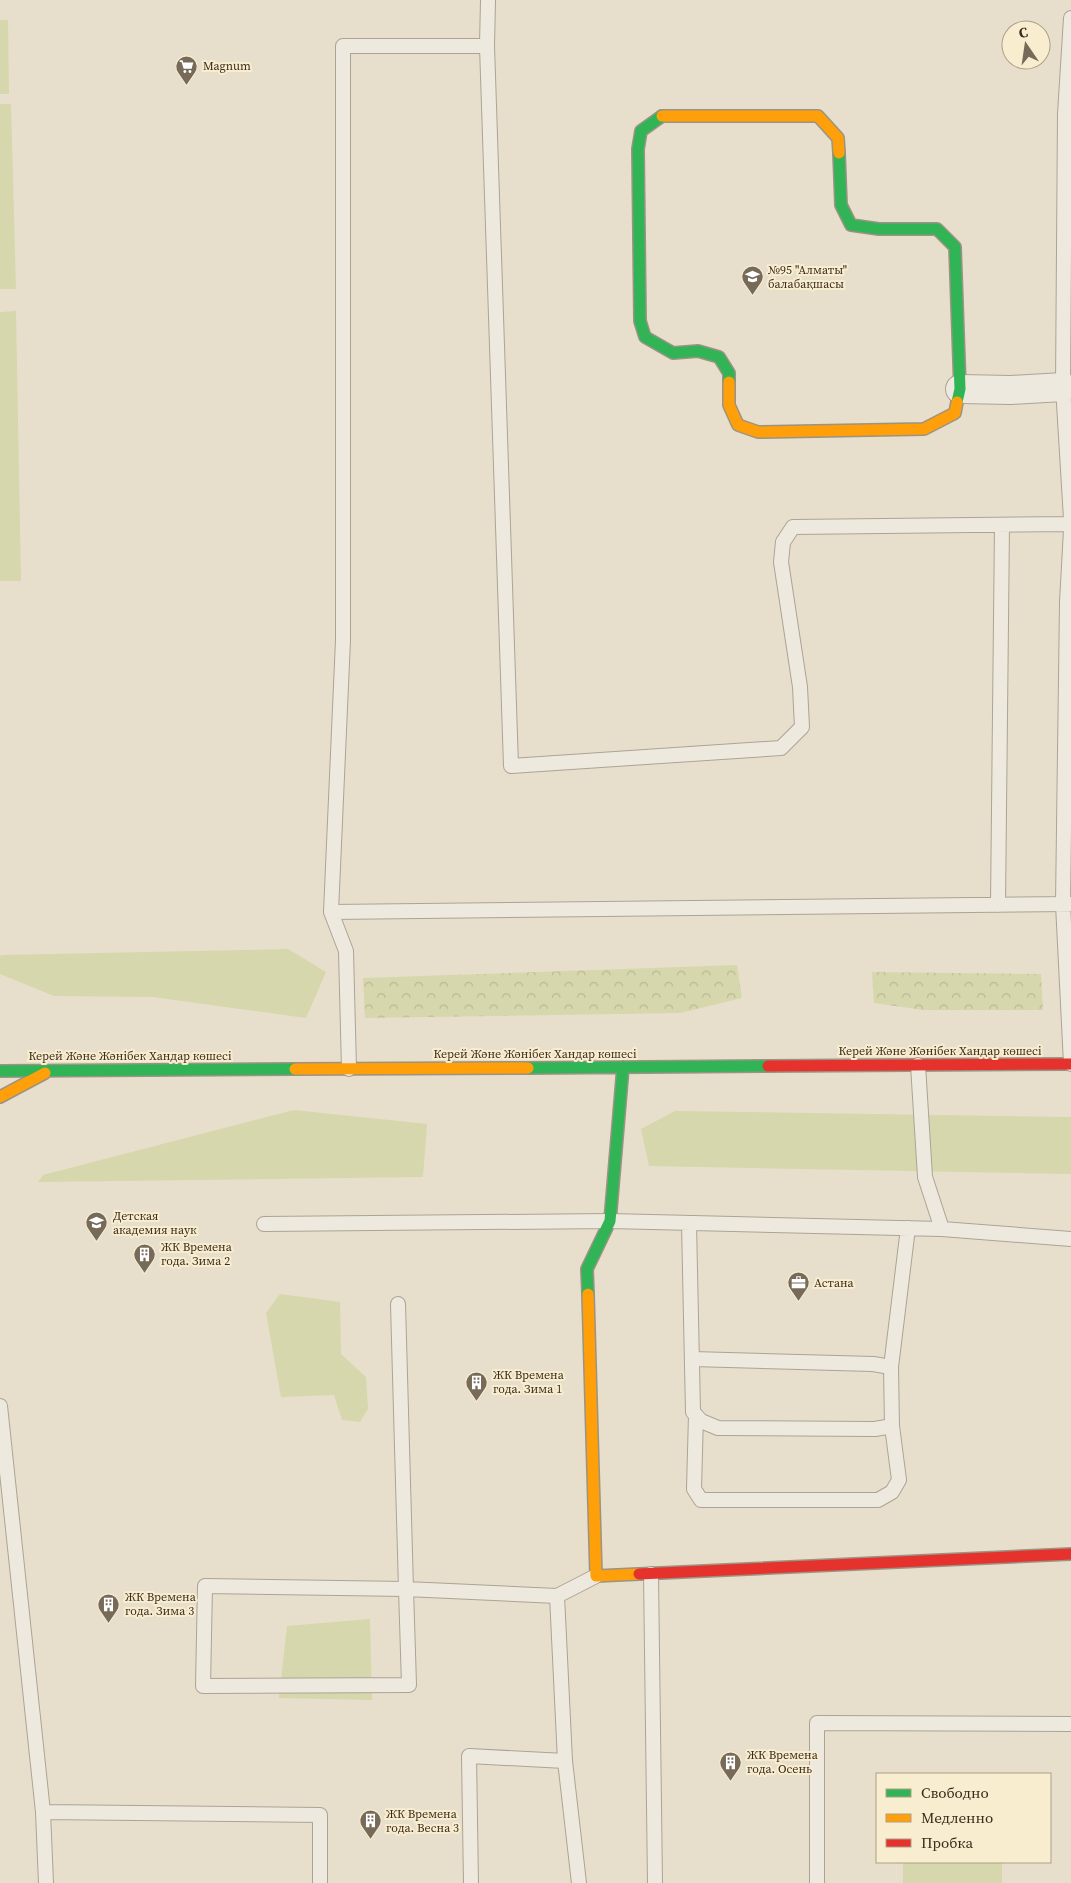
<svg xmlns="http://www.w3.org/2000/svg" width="1071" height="1883" font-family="'Source Serif 4',serif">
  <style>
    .green { fill: #d6d7ac }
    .forest { fill: url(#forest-crowns) }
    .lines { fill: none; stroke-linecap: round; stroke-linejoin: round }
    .lane-casing { stroke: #aca395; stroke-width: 16 }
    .street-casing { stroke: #aca395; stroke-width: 30 }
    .fast-casing { stroke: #9b9384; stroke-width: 14 }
    .slow-casing { stroke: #9b9384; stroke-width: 14 }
    .jam-casing { stroke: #9b9384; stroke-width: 14 }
    .lane { stroke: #eee9de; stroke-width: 14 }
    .street { stroke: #eee9de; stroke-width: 28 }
    .fast { stroke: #30b455; stroke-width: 11 }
    .slow { stroke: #ff9f0a; stroke-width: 11 }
    .jam { stroke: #e5322d; stroke-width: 11 }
    .labels { text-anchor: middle; stroke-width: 4; stroke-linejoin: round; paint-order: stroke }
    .poi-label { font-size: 12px; fill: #3b2b1c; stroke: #f9edd0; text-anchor: start }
    .street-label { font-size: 12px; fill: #3b2b1c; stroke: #f9edd0 }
  </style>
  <defs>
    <pattern id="forest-crowns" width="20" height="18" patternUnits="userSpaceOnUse" patternTransform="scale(1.25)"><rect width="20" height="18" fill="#d6d7ac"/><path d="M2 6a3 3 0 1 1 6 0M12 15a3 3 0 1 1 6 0" fill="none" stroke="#b9b993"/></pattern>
  </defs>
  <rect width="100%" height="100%" fill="#e7dfcb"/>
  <path class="green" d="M0,20H8L9,94H0Z
    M0,104H11L16,289H0Z
    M16,311L21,581H0V312Z
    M288,949L326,972L306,1018L153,997L54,996L0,974V956L2,955Z
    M294,1110L427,1124L423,1177L38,1182L43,1175Z
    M675,1111L1071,1117V1174L649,1166L641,1129Z
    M280,1294L340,1302L341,1354L366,1377L368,1409L360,1422L342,1420L334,1395L281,1397L266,1313Z
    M370,1619L372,1700L279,1698L287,1626Z
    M903,1862H1002V1883H903Z"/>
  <path class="forest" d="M737,965L742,998L680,1013L365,1018L363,978Z
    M872,972L1041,974L1043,1010H923L874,1003Z"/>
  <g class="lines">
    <defs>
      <path id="lane" d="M1071,18L1065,114L1063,387L1071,519
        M487,46L511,766L781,748L802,727L800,687L781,562L783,542L793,527L1071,524
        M998,905L1002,525
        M331,912L343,640V46H487L488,0
        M1071,1064L1063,904L1067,602L1071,530
        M918,1065L925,1177L942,1229
        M349,1069L346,951L331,912L1071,904
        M689,1223L693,1412L701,1421L718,1428L875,1429L892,1426L891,1367L873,1364L692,1359
        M264,1224L610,1221L942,1229L1071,1239
        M398,1304L406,1589L557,1596L596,1576
        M891,1367L908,1228
        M0,1406L43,1812L46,1883
        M696,1415L694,1489L701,1500H878L892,1492L899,1480L892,1426
        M651,1574L655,1883
        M205,1586L406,1589L409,1685L203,1686Z
        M565,1761L579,1883
        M43,1812L320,1815V1883
        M471,1883L469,1756L565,1761L557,1596
        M817,1883V1723L1071,1724"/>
      <path id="street" d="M960,389L1011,390L1063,387"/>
      <path id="fast" d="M662,116L641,131L638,149L640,321L645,337L673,353L698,351L719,357L729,373V382
        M839,153L841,205L851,225L879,229H937L955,247L960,389L957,402
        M528,1068L768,1066
        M0,1071L295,1069
        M588,1294L587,1269L610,1221L623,1067"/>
      <path id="slow" d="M662,116H818L838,138L839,153
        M729,382V405L738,425L758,432L924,429L955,413L957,402
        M295,1069L528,1068
        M0,1097L45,1073
        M588,1294L596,1576L639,1574"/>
      <path id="jam" d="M768,1066L1071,1064
        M639,1574L1071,1554"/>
    </defs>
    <use href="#lane" class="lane-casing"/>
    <use href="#street" class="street-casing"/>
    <use href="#fast" class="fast-casing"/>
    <use href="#slow" class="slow-casing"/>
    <use href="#jam" class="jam-casing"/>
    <use href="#lane" class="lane"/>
    <use href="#street" class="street"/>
    <use href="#fast" class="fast"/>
    <use href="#slow" class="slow"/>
    <use href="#jam" class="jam"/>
  </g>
  <defs>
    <symbol id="supermarket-pin" viewBox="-11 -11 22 30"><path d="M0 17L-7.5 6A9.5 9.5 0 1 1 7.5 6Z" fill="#776a59" stroke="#f9edd0"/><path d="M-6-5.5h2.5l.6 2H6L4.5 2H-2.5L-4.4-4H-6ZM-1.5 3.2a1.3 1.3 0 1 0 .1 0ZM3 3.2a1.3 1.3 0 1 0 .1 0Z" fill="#fff"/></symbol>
    <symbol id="school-pin" viewBox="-11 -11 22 30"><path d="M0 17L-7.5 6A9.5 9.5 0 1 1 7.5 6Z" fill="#776a59" stroke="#f9edd0"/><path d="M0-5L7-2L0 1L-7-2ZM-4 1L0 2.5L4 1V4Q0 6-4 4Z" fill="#fff"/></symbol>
    <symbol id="building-pin" viewBox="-11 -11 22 30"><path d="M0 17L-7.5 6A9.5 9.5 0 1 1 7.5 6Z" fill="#776a59" stroke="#f9edd0"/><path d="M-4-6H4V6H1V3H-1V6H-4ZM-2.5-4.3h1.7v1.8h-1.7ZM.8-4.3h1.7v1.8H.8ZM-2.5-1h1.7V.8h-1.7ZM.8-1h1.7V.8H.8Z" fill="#fff"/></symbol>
    <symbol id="office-pin" viewBox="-11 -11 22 30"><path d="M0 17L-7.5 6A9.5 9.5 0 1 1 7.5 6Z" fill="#776a59" stroke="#f9edd0"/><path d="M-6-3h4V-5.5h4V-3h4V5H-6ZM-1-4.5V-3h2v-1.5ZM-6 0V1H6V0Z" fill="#fff"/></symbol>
  </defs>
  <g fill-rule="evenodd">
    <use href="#supermarket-pin" x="174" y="54" width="25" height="34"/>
    <use href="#school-pin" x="740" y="264" width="25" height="34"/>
    <use href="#school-pin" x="84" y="1210" width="25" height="34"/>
    <use href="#building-pin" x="132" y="1242" width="25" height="34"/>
    <use href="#office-pin" x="786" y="1270" width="25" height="34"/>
    <use href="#building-pin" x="464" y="1370" width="25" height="34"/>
    <use href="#building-pin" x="96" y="1592" width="25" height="34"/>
    <use href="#building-pin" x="718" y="1750" width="25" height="34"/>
    <use href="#building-pin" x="358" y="1808" width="25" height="34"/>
  </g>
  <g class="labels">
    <g class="poi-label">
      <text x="203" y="70">Magnum</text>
      <text x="768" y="274">№95 "Алматы"<tspan x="768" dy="14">балабақшасы</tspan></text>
      <text x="113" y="1220">Детская<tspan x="113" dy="14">академия наук</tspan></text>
      <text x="161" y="1251">ЖК Времена<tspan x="161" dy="14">года. Зима 2</tspan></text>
      <text x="814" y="1287">Астана</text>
      <text x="493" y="1379">ЖК Времена<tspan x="493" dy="14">года. Зима 1</tspan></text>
      <text x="125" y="1601">ЖК Времена<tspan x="125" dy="14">года. Зима 3</tspan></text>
      <text x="747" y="1759">ЖК Времена<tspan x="747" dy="14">года. Осень</tspan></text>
      <text x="386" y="1818">ЖК Времена<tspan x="386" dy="14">года. Весна 3</tspan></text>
    </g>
    <g class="street-label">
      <text x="940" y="1055">Керей Және Жәнібек Хандар көшесі</text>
      <text x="535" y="1058">Керей Және Жәнібек Хандар көшесі</text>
      <text x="130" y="1060">Керей Және Жәнібек Хандар көшесі</text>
    </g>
  </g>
  <rect x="876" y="1773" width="175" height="90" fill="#f9edd0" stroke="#ad9f88"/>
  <rect x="886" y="1789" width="25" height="8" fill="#30b455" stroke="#ad9f88"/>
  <text x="921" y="1798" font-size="15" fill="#3b2b1c">Свободно</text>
  <rect x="886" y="1814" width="25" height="8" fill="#ff9f0a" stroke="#ad9f88"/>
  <text x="921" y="1823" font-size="15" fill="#3b2b1c">Медленно</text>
  <rect x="886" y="1839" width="25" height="8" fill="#e5322d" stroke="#ad9f88"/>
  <text x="921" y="1848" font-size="15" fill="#3b2b1c">Пробка</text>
  <g transform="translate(1026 45) rotate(347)"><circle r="24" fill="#f9edd0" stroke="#ad9f88"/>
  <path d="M0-4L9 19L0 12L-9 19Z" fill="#776a59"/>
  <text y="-8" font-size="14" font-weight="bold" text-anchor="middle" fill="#3b2b1c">С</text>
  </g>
</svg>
